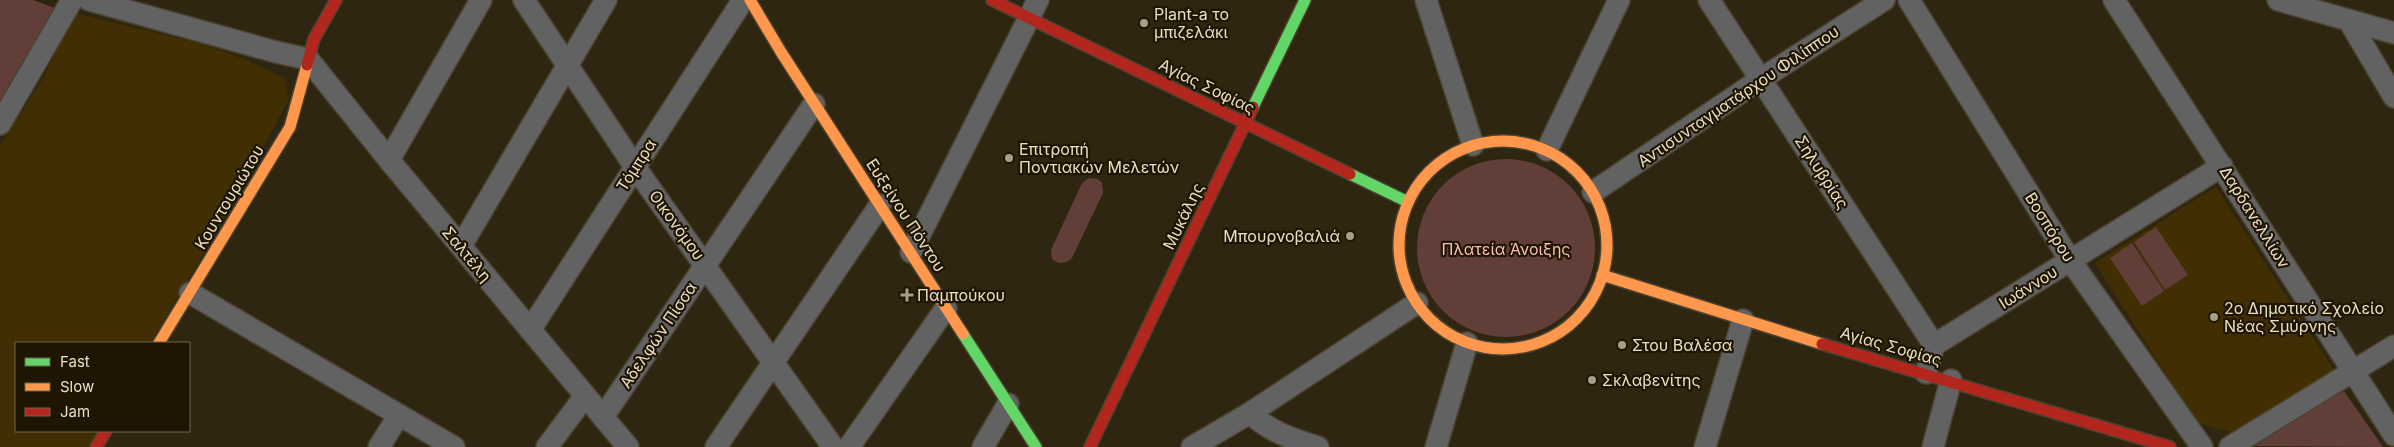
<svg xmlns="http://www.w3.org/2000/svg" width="2394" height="447" font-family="Inter,sans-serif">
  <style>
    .built { fill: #412f03 }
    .green { fill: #623e39 }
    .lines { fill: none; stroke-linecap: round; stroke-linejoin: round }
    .street-casing { stroke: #4b4330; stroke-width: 24 }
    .fast-casing { stroke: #4b4330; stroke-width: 14 }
    .slow-casing { stroke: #4b4330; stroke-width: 14 }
    .jam-casing { stroke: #4b4330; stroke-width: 14 }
    .street { stroke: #626262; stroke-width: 21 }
    .fast { stroke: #63d668; stroke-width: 11 }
    .slow { stroke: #ff974d; stroke-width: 11 }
    .jam { stroke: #b3261e; stroke-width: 11 }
    .poi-dot { fill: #a99e86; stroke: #1e1502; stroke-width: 2 }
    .labels { text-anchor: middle; stroke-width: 4.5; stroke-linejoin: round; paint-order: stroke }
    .poi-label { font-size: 16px; fill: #ebdec5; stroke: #1e1502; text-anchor: start }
    .street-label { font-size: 16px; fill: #ebdec5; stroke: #1e1502 }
    .park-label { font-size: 16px; fill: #fdbdb7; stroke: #1e1502 }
  </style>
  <rect width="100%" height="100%" fill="#2f2611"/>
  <path class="built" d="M75,13L198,43L244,59L285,78L289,99L231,207L150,343H16V431H98L89,447H0V146L41,82Z
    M2216,187L2334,370L2236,433L2197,423L2095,263Z"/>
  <path class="green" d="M0,0H33L60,10L0,102Z
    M1417 248a89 89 0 1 1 178 0a89 89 0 1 1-178 0Z
    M1089,178L1098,179L1102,183L1103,193L1072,258C1066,264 1059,265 1052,259L1051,250L1082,183Z
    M2156,227L2188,275L2165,290L2134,242Z
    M2132,243L2164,291L2142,306L2110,258Z
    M2344,391L2383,447L2239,446Z"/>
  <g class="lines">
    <defs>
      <path id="street" d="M89,0L276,52L308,59L389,160L628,447
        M524,0L635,167L833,447
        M1426,0L1473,145
        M1709,0L1934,345
        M1909,0L2070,260L2202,447
        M2114,0L2394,435
        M2278,0L2394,33
        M2349,21L2394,97
        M0,124L72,0
        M1547,150L1619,0
        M389,160L481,0
        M1593,192L1761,79L1884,0
        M461,246L606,0
        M911,252L1038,0
        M190,293L454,447
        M530,330L743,0
        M1926,373L1934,345L2222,166
        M1250,413C1270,432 1292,439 1318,447
        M603,417L814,104
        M379,447L399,415
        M547,447L585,396
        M716,447L880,205
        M849,447L946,308
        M983,447L1008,404
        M1192,447L1250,413L1417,303
        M1436,447L1467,343
        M1705,447L1743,320
        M1933,447L1951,380
        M2230,447L2394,346"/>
      <path id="fast" d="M1253,107L1305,0
        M1350,174L1408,202
        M963,334L1036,447"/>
      <path id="slow" d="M750,0L781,52L963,334
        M1399 245a104 104 0 1 1 208 0a104 104 0 1 1-208 0Z
        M1602,275L1822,344
        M159,343L290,127L307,65"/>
      <path id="jam" d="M992,0L1350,174
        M307,65L314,39L336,0
        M1822,344L2170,447
        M96,447L106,431
        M1090,447L1253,107"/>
    </defs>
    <use href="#street" class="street-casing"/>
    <use href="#fast" class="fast-casing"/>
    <use href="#slow" class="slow-casing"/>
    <use href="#jam" class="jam-casing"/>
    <use href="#street" class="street"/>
    <use href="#fast" class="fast"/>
    <use href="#slow" class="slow"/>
    <use href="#jam" class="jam"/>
  </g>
  <g class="poi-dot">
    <circle cx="1144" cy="23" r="5"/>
    <circle cx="1009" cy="158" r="5"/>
    <circle cx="1350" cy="236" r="5"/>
    <path d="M904.5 287.5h5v5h5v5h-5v5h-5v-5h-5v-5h5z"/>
    <circle cx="2214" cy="317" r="5"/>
    <circle cx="1622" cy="345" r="5"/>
    <circle cx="1592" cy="380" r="5"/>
  </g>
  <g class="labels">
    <g class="poi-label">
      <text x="1154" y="20">Plant-a το<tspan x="1154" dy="18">μπιζελάκι</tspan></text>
      <text x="1019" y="155">Επιτροπή<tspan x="1019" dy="18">Ποντιακών Μελετών</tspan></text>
      <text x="1340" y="242" text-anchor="end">Μπουρνοβαλιά</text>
      <text x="917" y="301">Παμπούκου</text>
      <text x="2224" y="314">2ο Δημοτικό Σχολείο<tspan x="2224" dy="18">Νέας Σμύρνης</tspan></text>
      <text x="1632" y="351">Στου Βαλέσα</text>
      <text x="1602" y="386">Σκλαβενίτης</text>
    </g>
    <g class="street-label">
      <text transform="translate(1207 86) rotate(26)" y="6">Αγίας Σοφίας</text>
      <text transform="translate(1738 96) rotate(-34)" y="6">Αντισυνταγματάρχου Φιλίππου</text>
      <text transform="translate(636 165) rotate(-57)" y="6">Τόμπρα</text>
      <text transform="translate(1822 172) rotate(57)" y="6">Σηλυβρίας</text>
      <text transform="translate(229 197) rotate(-59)" y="6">Κουντουριώτου</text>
      <text transform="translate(906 215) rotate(57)" y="6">Ευξείνου Πόντου</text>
      <text transform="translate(1183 216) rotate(-64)" y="6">Μυκάλης</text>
      <text transform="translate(2255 217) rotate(58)" y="6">Δαρδανελλίων</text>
      <text transform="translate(677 225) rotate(54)" y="6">Οικονόμου</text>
      <text transform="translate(2050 227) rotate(58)" y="6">Βοσπόρου</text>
      <text transform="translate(467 254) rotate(50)" y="6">Σαλτέλη</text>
      <text transform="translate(2028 287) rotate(-32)" y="6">Ιωάννου</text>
      <text transform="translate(658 335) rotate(-56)" y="6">Αδελφών Πίσσα</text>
      <text transform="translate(1891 346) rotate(16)" y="6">Αγίας Σοφίας</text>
    </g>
    <g class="park-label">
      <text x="1506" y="255">Πλατεία Άνοιξης</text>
    </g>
  </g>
  <rect x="15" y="342" width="175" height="90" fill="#1e1502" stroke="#706550"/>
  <rect x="25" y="358" width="25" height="8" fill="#63d668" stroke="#706550"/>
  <text x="60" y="367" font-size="15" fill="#ebdec5">Fast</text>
  <rect x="25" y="383" width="25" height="8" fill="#ff974d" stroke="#706550"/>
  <text x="60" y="392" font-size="15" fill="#ebdec5">Slow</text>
  <rect x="25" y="408" width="25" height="8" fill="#b3261e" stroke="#706550"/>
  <text x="60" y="417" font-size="15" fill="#ebdec5">Jam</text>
</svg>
